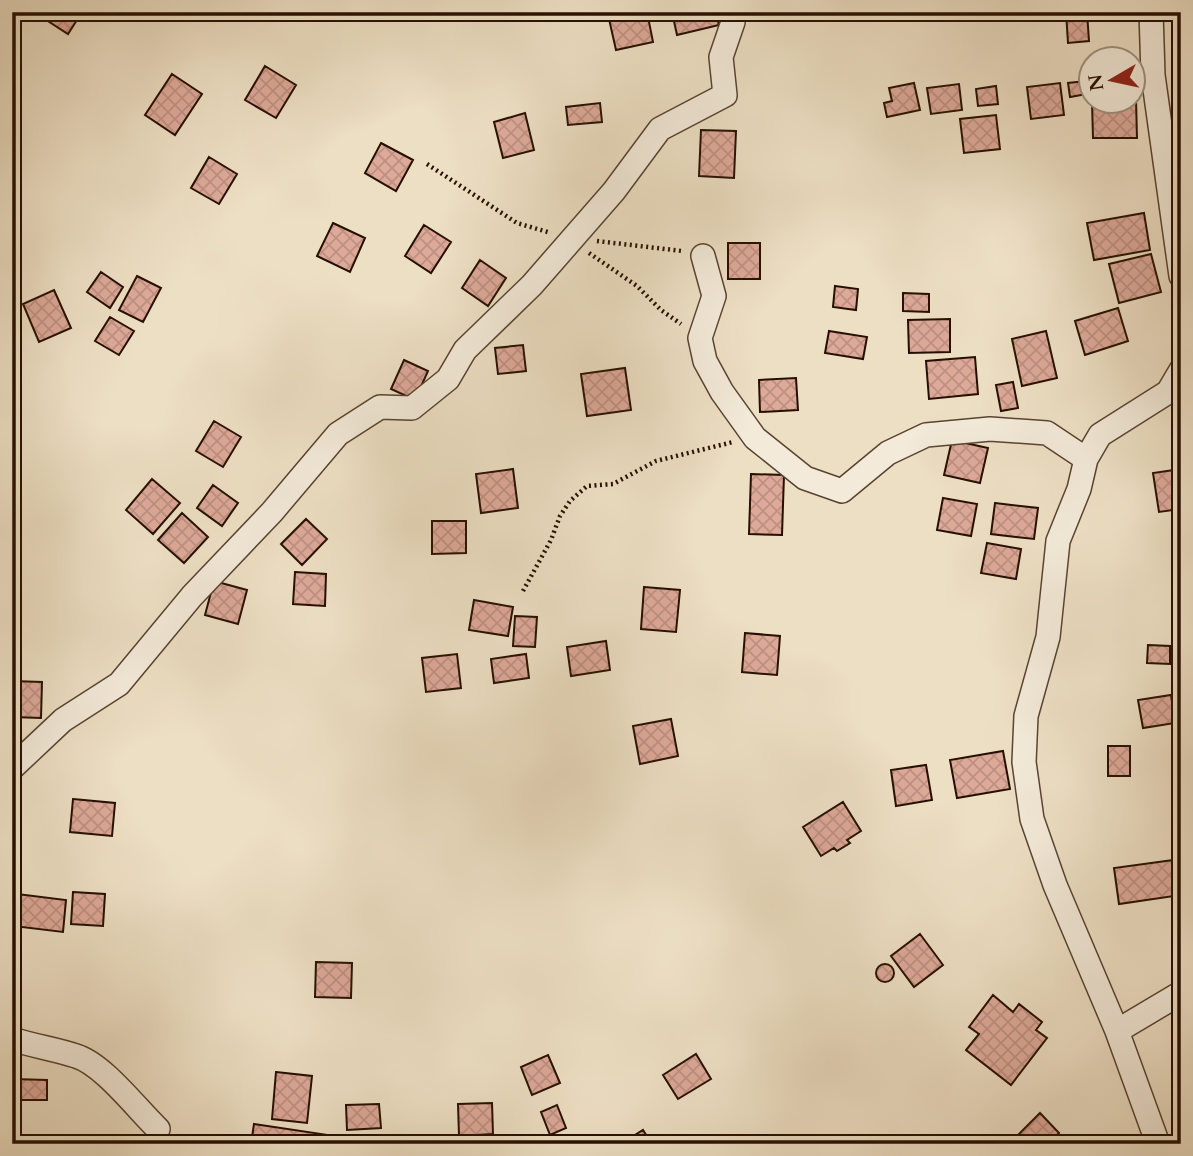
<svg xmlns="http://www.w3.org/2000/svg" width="1193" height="1156" font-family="Cardo,serif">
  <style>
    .building { fill: url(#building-cross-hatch); stroke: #270f00; stroke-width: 2 }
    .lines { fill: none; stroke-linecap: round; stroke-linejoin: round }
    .minor-casing { stroke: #584331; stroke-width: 26 }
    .path { stroke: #270f00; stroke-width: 4.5; stroke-dasharray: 2 3.5; stroke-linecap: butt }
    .minor { stroke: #f3ead9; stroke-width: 23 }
  </style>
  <defs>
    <pattern id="building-cross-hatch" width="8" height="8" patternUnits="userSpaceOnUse" patternTransform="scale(1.75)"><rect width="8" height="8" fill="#dda999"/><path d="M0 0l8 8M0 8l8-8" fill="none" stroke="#be9082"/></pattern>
  </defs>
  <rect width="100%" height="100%" fill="#eddfc4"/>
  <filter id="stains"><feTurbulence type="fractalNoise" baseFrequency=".00286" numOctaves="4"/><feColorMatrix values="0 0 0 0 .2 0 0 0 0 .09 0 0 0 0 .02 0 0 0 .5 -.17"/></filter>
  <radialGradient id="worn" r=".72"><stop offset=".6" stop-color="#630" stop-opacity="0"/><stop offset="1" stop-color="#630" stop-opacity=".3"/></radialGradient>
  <path class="building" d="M34,12H82L68,34Z
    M638,12H647L653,42L616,50L609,19Z
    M672,12H716L719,25L677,35Z
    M1066,12H1087L1089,41L1068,43Z
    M265,66L296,85L276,118L245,100Z
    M172,74L202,94L175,135L145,115Z
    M1086,81L1087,94L1070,97L1068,83Z
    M914,83L920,110L887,117L884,103L892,101L889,88Z
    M1060,83L1064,115L1031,119L1027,87Z
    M959,84L962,110L931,114L927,88Z
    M996,86L998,104L978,106L976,89Z
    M1134,99H1136L1137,138H1093L1092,102H1134Z
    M600,103L602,122L568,125L566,107Z
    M525,113L534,150L503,158L494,122Z
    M996,115L1000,149L964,153L960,119Z
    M701,130L736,131L734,178L699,176Z
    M381,143L413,160L396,191L365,173Z
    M209,157L237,174L219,204L191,188Z
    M1144,213L1150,250L1094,260L1087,223Z
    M333,223L365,238L350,272L317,256Z
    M424,225L451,242L431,273L405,256Z
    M728,243H760V279H728Z
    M1151,254L1161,292L1119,303L1109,264Z
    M480,260L506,278L488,306L462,288Z
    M101,272L123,287L110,308L87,292Z
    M137,276L161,288L143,322L119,310Z
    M835,286L858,289L856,310L833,307Z
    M54,290L71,328L39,342L23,304Z
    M903,293L929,294V312L903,311Z
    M1118,308L1128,341L1085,355L1075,321Z
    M110,317L134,331L119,355L95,341Z
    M950,319V352L909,353L908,320Z
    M829,331L867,337L863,359L825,353Z
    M1046,331L1057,378L1022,386L1012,339Z
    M523,345L526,371L498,374L495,348Z
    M975,357L978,394L929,399L926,361Z
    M404,360L428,371L415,400L391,389Z
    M625,368L631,410L587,416L581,374Z
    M796,378L798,410L760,412L759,380Z
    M1013,382L1018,408L1001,411L996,385Z
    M214,421L241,437L223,467L196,451Z
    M952,440L988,448L980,483L944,475Z
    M513,469L518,508L481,513L476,474Z
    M1181,469V509L1159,512L1153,473Z
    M751,474L784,475L782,535L749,534Z
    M152,479L180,503L153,534L126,510Z
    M213,485L238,503L222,526L197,508Z
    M943,498L977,504L971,536L937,530Z
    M995,503L1038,508L1034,539L991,534Z
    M182,513L208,537L184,563L158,540Z
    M306,519L327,539L302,565L281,544Z
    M432,521H466V553L432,554Z
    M987,543L1021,549L1016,579L981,573Z
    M295,572L326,574L325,606L293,604Z
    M214,581L247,590L238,624L205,615Z
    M644,587L680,590L676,632L641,629Z
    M474,600L513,607L508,636L469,630Z
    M515,616L537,617L535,647L513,646Z
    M745,633L780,636L777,675L742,672Z
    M606,641L610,670L571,676L567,647Z
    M1148,645L1170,646V664L1147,663Z
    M457,654L461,688L426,692L422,658Z
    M526,654L529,678L494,683L491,659Z
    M12,681L42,682L41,718L12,717Z
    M1171,695L1175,723L1143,728L1138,700Z
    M671,719L678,756L640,764L633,726Z
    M1108,746H1130V776H1108Z
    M1003,751L1010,789L957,798L950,760Z
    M926,765L932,800L896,806L891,770Z
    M73,799L115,803L112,836L70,832Z
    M843,802L861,831L847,840L850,843L837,851L834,848L821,856L803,827Z
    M1181,859V895L1119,904L1114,868Z
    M73,892L105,894L103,926L71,924Z
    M17,894L66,900L63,932L13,926Z
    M920,934L943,965L914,987L891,956Z
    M316,962L352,963L351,998L315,997Z
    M876 973a9 9 0 1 1 18 0a9 9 0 1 1-18 0Z
    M993,995L1013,1012L1019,1004L1042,1022L1036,1030L1047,1038L1011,1085L966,1050L979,1034L969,1027Z
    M696,1054L711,1079L678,1099L663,1075Z
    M548,1055L560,1083L532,1095L521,1067Z
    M276,1072L312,1076L307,1123L272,1119Z
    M12,1079L47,1080V1100H12Z
    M492,1103L493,1134L459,1136L458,1104Z
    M379,1104L381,1128L347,1130L346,1105Z
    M557,1105L566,1128L550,1135L541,1112Z
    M1040,1113L1059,1133L1048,1144H1028L1019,1134Z
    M254,1124L348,1138V1144H251Z
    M643,1130L652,1144H621Z"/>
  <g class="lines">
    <defs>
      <path id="minor" d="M1151,12L1153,75L1181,276
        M703,256L714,296L700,338L705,361L722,392L755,438L805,478L842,491L888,453L926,435L990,429L1047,433L1086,459
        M12,768L63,720L119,684L192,596L272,512L338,434L380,407L412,408L448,379L465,350L532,285L614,191L660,129L725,95L721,57L733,22V12
        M1117,1031L1181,993
        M12,1039C33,1046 55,1049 76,1056C103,1064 137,1109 158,1129
        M1158,1144L1117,1031L1055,885L1032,819L1024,762L1026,716L1048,637L1058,541L1079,489L1086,459L1100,435L1168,392L1181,370"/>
    </defs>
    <use href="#minor" class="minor-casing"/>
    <path class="path" d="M427,164L517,223L551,233
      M597,241L682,251
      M589,253L637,286L661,310L681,324
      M12,586L17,579
      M523,591L551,540L560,516L570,501L587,486L613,484L656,461L733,442"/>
    <use href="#minor" class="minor"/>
  </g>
  <rect width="1193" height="1156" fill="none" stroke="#eddfc4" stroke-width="42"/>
  <rect x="14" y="14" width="1165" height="1128" fill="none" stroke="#270f00" stroke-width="3.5"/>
  <rect x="21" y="21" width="1151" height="1114" fill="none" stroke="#270f00" stroke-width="2"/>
  <g transform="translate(1112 80) rotate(261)"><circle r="33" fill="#f3ead9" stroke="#a19282" stroke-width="2"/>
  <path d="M0-5L12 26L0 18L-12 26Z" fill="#8f2418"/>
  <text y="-10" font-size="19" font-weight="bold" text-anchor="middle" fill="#270f00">N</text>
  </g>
  <rect width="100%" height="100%" filter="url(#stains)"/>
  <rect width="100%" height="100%" fill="url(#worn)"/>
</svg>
